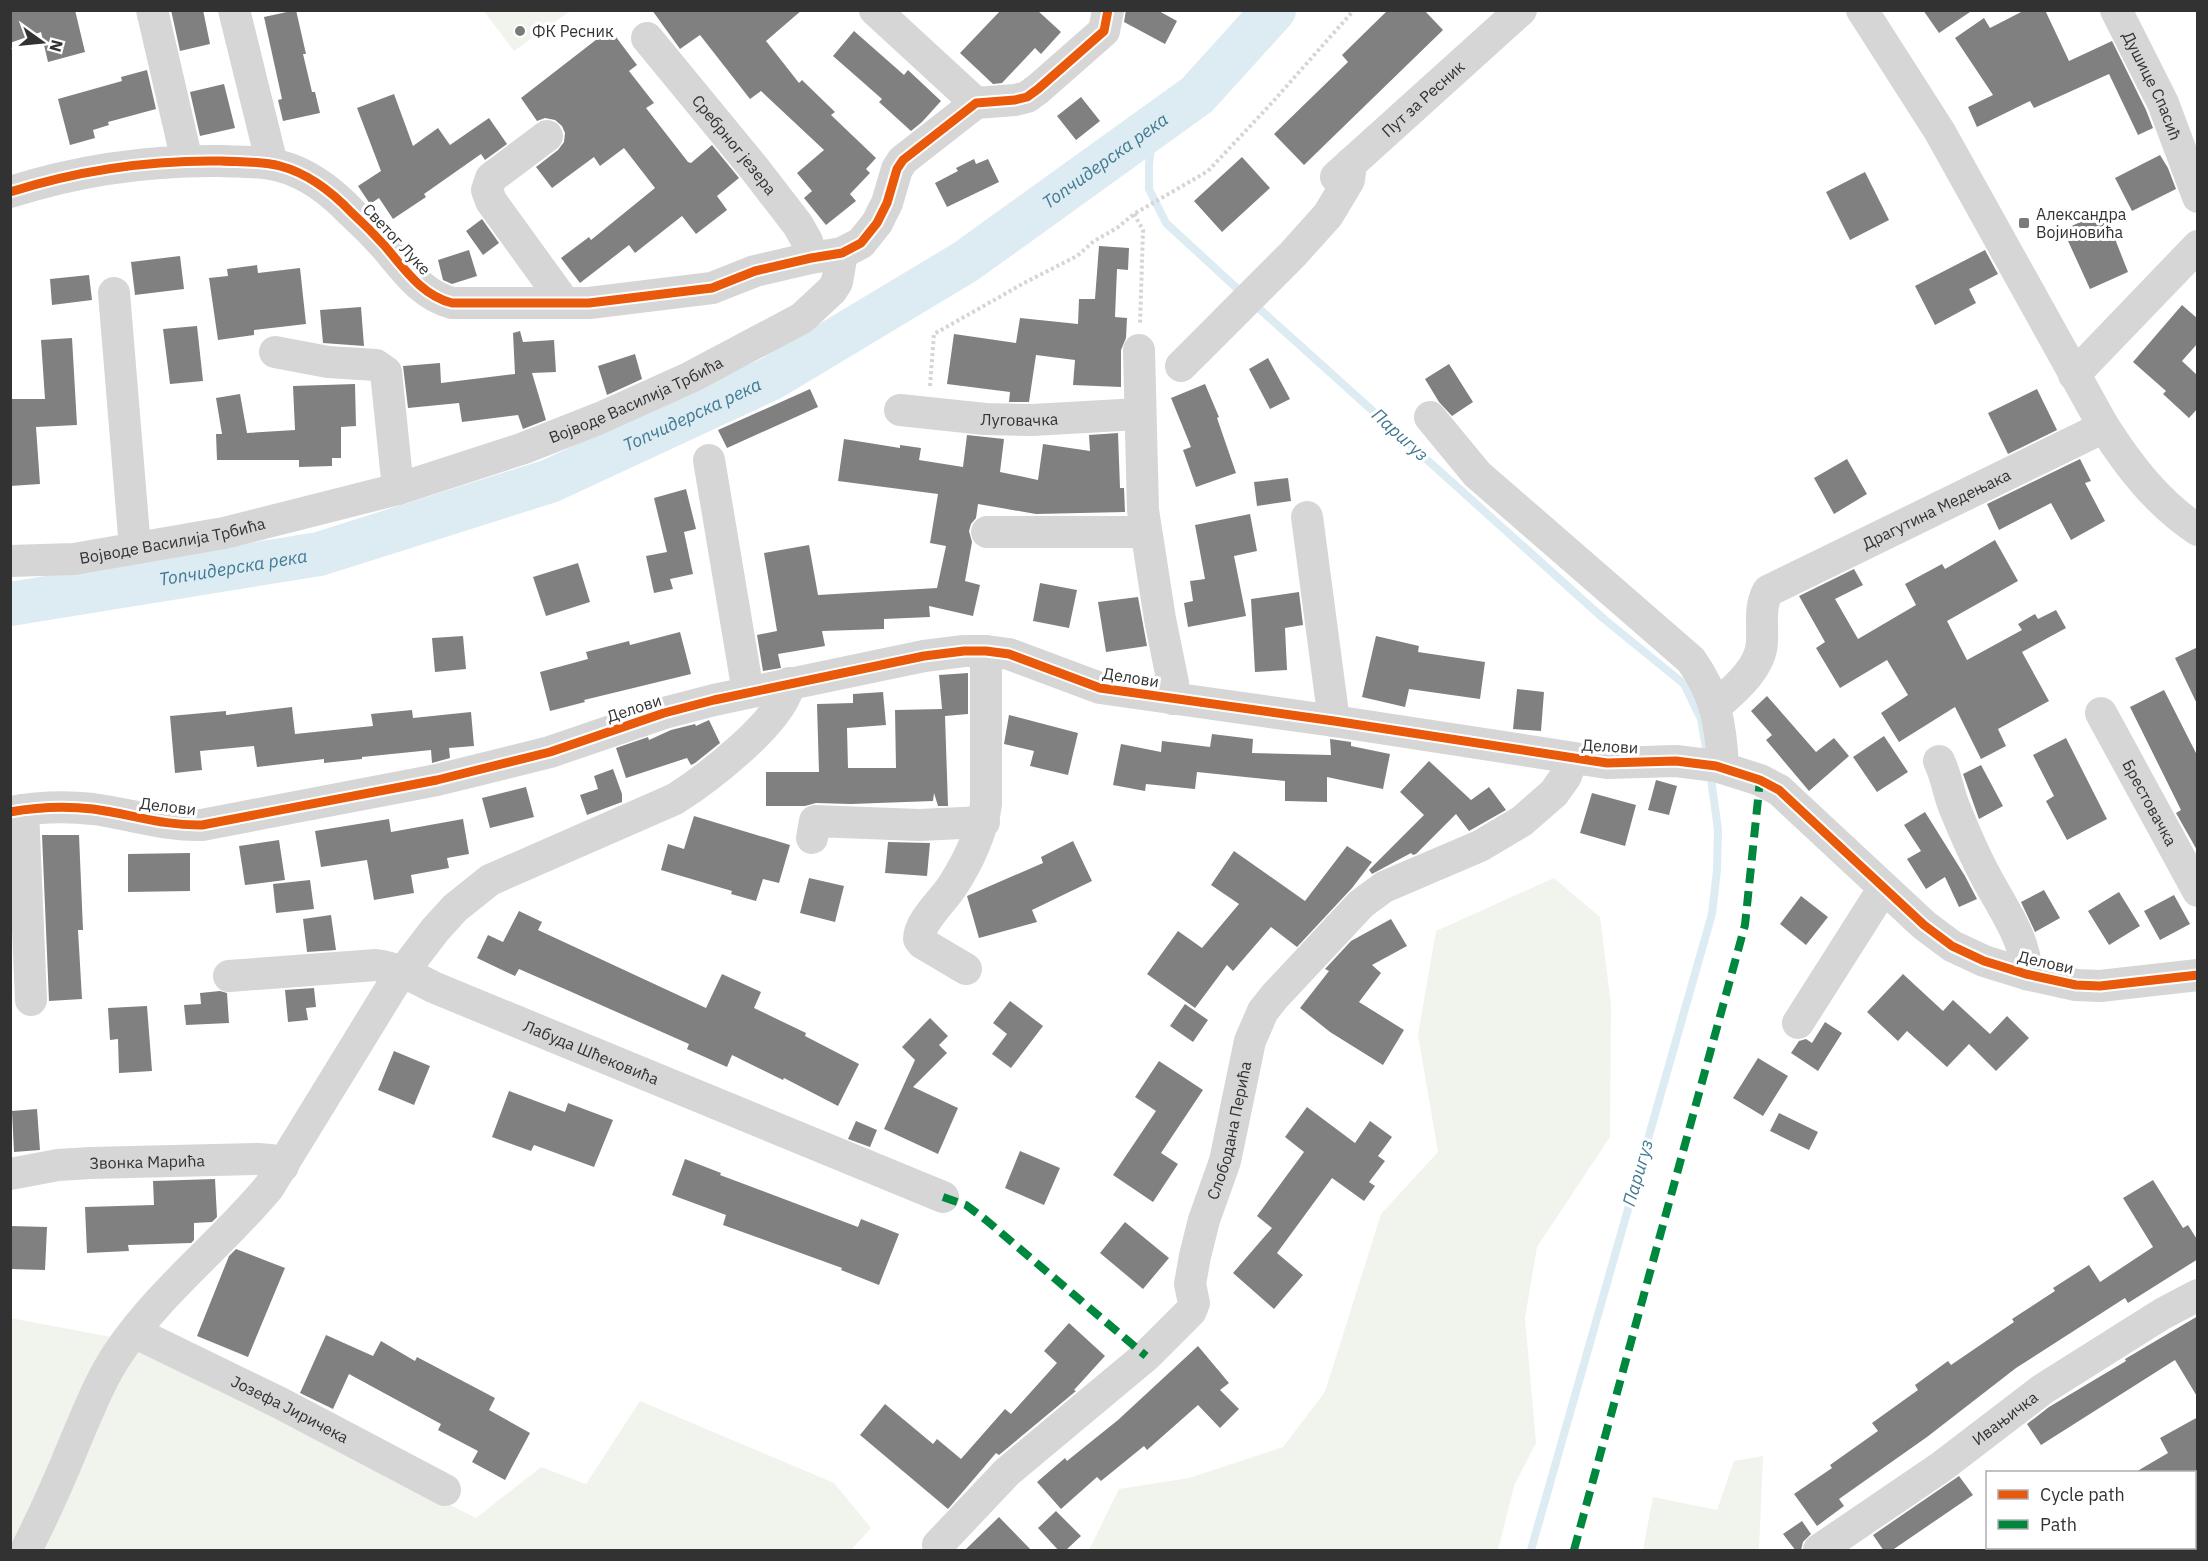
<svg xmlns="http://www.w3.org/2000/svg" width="2208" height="1561" font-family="'IBM Plex Sans',sans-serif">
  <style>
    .green { fill: #f1f4ed }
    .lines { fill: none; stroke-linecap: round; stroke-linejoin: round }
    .stream { stroke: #ddebf2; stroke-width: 8 }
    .river { stroke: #ddebf2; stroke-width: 44 }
    .building { fill: #808080 }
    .path { stroke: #d5d5d5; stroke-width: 4; stroke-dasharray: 3 3; stroke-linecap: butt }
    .minor { stroke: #d6d6d6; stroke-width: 32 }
    .quiet { stroke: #00873e; stroke-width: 8; stroke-dasharray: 15 8; stroke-linecap: butt }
    .cycleway-casing { stroke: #fff; stroke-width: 13 }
    .cycleway { stroke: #e8590c; stroke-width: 9 }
    .poi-dot { fill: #7a7a7a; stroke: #fff; stroke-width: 2 }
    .labels { text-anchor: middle; stroke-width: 6; stroke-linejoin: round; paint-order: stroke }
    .poi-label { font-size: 16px; fill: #323232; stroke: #fff; text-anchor: start }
    .street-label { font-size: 16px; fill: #323232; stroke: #fff }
    .water-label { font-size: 18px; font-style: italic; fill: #417a93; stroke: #fff }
  </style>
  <rect width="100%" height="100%" fill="#fff"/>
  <path class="green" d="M484,11H570L514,51Z
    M1554,878L1600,917L1611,1005L1610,1137L1537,1247L1525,1318L1536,1443L1514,1486L1498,1550H1089L1119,1489L1189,1478L1283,1447L1325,1392L1381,1214L1438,1152L1418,1035L1436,931Z
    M10,1318L117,1338L476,1518L541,1467L586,1484L640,1401L834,1483L871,1528L851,1550H11Z
    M1763,1456L1759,1550H1643L1653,1497L1717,1510L1734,1461Z"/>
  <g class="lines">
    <path class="stream" d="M1154,125L1149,165V189L1166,223L1243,294
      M1254,304L1604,619L1684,684L1701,719L1707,754
      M1531,1550L1712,914L1717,870L1718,830L1710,771"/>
    <path class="river" id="s1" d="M10,604L319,554L550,481L772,378L965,262L1197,95L1274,10"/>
  </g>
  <path class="building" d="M10,10H75L85,52L48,62L41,32L10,43Z
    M171,10H203L210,44L180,51Z
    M296,10L306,54H303L312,92H315L320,113L283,121L278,100L282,99L264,17Z
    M652,10H802L766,41L799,83L802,80L835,112L831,115L876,158L866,169L870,173L850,194L856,201L826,225L804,198L812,191L797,173L824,150L761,91L750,99L700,35L680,49Z
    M1001,10H1037L1061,32L1041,54L1035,48L1002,83L993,84L960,53Z
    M1126,10H1157L1177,21L1165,44L1124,22Z
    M1388,10H1424L1443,30L1304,165L1274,134L1348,62L1342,55Z
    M1923,10H1973L1939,33Z
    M2025,10H2045L2069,61L2112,41L2146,110L2153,128L2138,135L2109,74L2034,108L2030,101L1977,127L1968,107L1993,95L1955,38L1984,18L1990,28Z
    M610,29L637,65L629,71L654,103L646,108L688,162L691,163L712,145L739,178L717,196L727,210L696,234L682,216L635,253L629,245L580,283L561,258L589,237L591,240L655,188L624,148L600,166L594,157L552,188L536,167L558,150L564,142L565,133L562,126L555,120L545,118L537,121L521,98Z
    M854,31L904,75L908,70L941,101L922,122L911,131L879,102L882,99L833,56Z
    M147,70L156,109L108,122L109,125L93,130L95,138L70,145L58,99L122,81L121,77Z
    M224,84L235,128L200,136L190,92Z
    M394,94L413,146L438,128L450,145L489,118L507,144L485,160L481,154L424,194L426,197L393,219L379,198L370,204L358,186L381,171L357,108Z
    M1081,97L1100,121L1076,140L1057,116Z
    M2160,155L2168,168L2176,189L2132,211L2115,178Z
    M1242,157L1270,188L1222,232L1194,201Z
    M974,159L976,164L988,159L999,182L947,207L935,183L958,171L956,168Z
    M1865,172L1889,220L1850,240L1826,192Z
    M2104,211L2128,272L2090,289L2063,230Z
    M482,219L499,243L483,255L466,231Z
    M1099,246L1129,248L1128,270L1117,269L1115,317L1127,318L1126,338L1121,350V387L1073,385L1075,360L1036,355L1029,402H1009L1010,392L947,384L954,334L1016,343L1020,318L1078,324L1079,299H1095Z
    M469,250L477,276L452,284L443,280L438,260Z
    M1985,250L1998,274L1969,289L1976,303L1935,325L1915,286Z
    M180,256L184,289L135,295L131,262Z
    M257,265L258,273L300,268L306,324L254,330V335L218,340L209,278L228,276L227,269Z
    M89,275L92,300L52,305L50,279Z
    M2182,305L2198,319V343L2182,361L2198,376V408L2189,418L2163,394L2166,391L2133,362Z
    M361,307L364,346L323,343L320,310Z
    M197,326L203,381L170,384L163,329Z
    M520,331L523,342L554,340L556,372L532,373L546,420L523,429L518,415L462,422L459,403L408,408L403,366L440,363L441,383L515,374L513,333Z
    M72,338L77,425L36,427L40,484L10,486V399H45L41,340Z
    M635,354L642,379L607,395L598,366Z
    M1268,358L1290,399L1270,409L1249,369Z
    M1449,364L1473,402L1452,416L1439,402L1425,379Z
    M355,384L356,426L341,427V458H332V466L299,467V460H217L216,434H222L216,398L240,394L247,433L295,430L293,386Z
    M1205,384L1219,417L1217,418L1236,473L1196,487L1183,450L1191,447L1171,398Z
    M810,389L818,407L727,448L718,430Z
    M2037,389L2057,430L2008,454L1988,413Z
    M1118,433L1120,488H1124L1125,512L1036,514L978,504L976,518L971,524L969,531L972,542L965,581L980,585L973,616L929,606L930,617L884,619V629L822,631L825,646L778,654L781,668L763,671L757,635L777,631L764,553L809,545L818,595L937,588L946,546L930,543L938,494L838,481L844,439L900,448V445L921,448L919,460L963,467L967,435L1004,439L1000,472L1038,480L1043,444L1090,451L1089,435Z
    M1847,459L1867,494L1834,514L1814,478Z
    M2080,459L2091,481L2085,483L2105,521L2071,540L2051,503L1999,530L1987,504Z
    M1288,478L1291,501L1257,506L1254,482Z
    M686,489L696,529L684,532L693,574L670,579L673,589L654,593L646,556L667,552L654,498Z
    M1250,514L1257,551L1234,556L1246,616L1188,627L1184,603L1193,601L1190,581L1205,579L1195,525Z
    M1995,540L2018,581L1947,621L1967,660L2022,630L2018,624L2035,614L2038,619L2056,610L2066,628L2022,652L2049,701L1998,729L2006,746L1981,759L1955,707L1899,742L1881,713L1908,695L1887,660L1840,688L1816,648L1825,642L1799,596L1854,569L1863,585L1835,599L1858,639L1916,605L1905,584L1942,564L1945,569Z
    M578,563L590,602L546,616L533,577Z
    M1040,583L1077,590L1069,628L1033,621Z
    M1299,592L1303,625L1285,628L1287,670L1255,672L1251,599Z
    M1138,597L1147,646L1106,652L1098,602Z
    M680,632L691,674L584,700L585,702L550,711L540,672L588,659L586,652L629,641L630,645Z
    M463,636L466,669L435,672L432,638Z
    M1376,636L1419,646L1418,652L1485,662L1480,699L1409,689L1405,707L1362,697Z
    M2198,647V706L2175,658Z
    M968,673V714L945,716L948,806H938L934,793L933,801L851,804L816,803L805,806H766V772H819L817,704L853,703V694L883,692L886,725L847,728L848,768H896L895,710L942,709L939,675Z
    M1517,689L1544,692L1541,731L1513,729Z
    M2164,690L2198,757V852L2176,813L2181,810L2130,707Z
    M1767,696L1816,752L1834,738L1849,756L1809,791L1766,740L1772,735L1751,711Z
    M292,707L295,734L373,726L371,714L412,710L413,718L471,712L474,746L449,748L450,758L432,763L431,750L362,757V759L324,763V759L257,767L254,746L200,751L202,770L175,773L170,716L226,711V715Z
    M1009,715L1078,733L1068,775L1030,766L1034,751L1004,744Z
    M709,720L720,743L695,763L691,765L687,758L626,778L616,748L648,737L649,740L671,730L695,724L696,726Z
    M1212,734L1253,739L1252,753L1331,755L1330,739L1351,742V746L1390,754L1383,789L1327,777V802L1285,801V781L1197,772L1195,789L1146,784L1145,791L1113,785L1121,744L1161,752L1162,741L1210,747Z
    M1884,736L1908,772L1877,792L1853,757Z
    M2066,738L2107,819L2067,840L2046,801L2054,796L2033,755Z
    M1429,761L1471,800L1489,787L1506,810L1469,831L1456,814L1416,854L1413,855L1411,853L1372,874L1369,870L1424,815L1400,792Z
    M1981,765L2003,806L1979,819L1963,774Z
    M613,769L622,794V802L587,815L580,795L598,789L594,776Z
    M1656,780L1677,786L1669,815L1648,810Z
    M526,787L534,817L490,828L482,798Z
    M1592,793L1636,805L1625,846L1580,833Z
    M1925,812L1965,876L1977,899L1959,907L1945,877L1926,889L1907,859L1921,851L1904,825Z
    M694,816L790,845L779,883L763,879L756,901L731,894L732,891L661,870L668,844L684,849Z
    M389,819L391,832L463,819L469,854L447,858L449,868L411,875L414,893L374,900L367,860L321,867L315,831Z
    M42,835H79L83,930H78L82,999L49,1001Z
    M279,840L285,880L245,885L239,846Z
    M1073,841L1092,881L1032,910L1037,922L979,938L967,896L1043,863L1041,857Z
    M888,842L930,843L927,876L885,873Z
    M1347,846L1372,862L1352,888L1297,947L1271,927L1233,971L1227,965L1195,1008L1147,974L1178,931L1202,948L1239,904L1211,885L1234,851L1305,901Z
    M190,853V891L128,892V854Z
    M809,878L844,886L835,922L800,913Z
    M310,880L314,909L276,913L273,884Z
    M2044,890L2060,918L2035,932L2021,902Z
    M2119,892L2140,926L2109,945L2088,911Z
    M2174,895L2190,924L2160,940L2144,911Z
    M1801,896L1828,917L1806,945L1780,924Z
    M519,911L542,922L538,930L706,1008L722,974L761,992L754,1008L806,1033L805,1036L859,1064L838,1106L784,1078L783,1080L732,1055L727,1067L687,1049L689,1044L567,990L519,969L515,976L477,958L488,935L503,942Z
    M331,915L336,950L307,952L303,919Z
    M1391,919L1407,946L1372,965L1381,973L1359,1002L1404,1030L1383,1065L1330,1032L1300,1008L1329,971L1325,969L1351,941Z
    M1903,974L1943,1011L1953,1000L1990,1034L2007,1016L2029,1038L1996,1071L1969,1044L1947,1067L1907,1031L1898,1041L1867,1012Z
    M314,988L316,1007L306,1008L308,1020L288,1022L285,990Z
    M220,991L227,993L229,1023L186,1025L184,1005L201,1004L200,993Z
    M1010,1001L1043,1026L1011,1068L992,1054L1007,1034L993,1023Z
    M1185,1004L1208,1020L1193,1042L1170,1026Z
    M147,1006L152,1071L119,1073L118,1039L110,1040L108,1008Z
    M930,1018L948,1036L939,1045L947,1053L913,1087L958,1108L938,1154L884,1129L915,1060L902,1047Z
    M1825,1022L1842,1033L1818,1071L1791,1053L1799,1041L1806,1039L1812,1043Z
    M394,1051L430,1066L414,1105L378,1090Z
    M1758,1058L1788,1076L1763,1116L1733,1098Z
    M1159,1061L1203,1090L1161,1153L1178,1164L1153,1202L1113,1175L1156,1111L1135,1097Z
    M509,1091L565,1112L568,1103L613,1120L594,1167L534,1145L531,1151L492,1137Z
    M1307,1107L1355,1143L1370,1121L1392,1137L1378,1156L1385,1161L1369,1182L1375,1186L1364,1201L1332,1178L1277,1253L1303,1275L1274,1309L1233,1273L1272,1228L1257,1216L1304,1152L1285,1137Z
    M37,1109L40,1150L14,1152L12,1111Z
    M1779,1113L1818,1132L1809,1150L1770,1131Z
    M856,1121L877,1130L870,1147L848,1139Z
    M1020,1151L1060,1168L1044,1205L1005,1188Z
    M685,1159L721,1173L720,1175L858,1227L861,1219L899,1234L879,1285L841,1270L842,1268L723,1225L726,1215L672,1195Z
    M215,1179L217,1217L212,1222L194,1223V1240L191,1243L128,1245L129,1251L87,1253L85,1207L154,1205L153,1181Z
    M2153,1180L2183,1228L2188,1225L2198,1241V1259L2128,1303L2125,1298L2016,1368L1927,1437L1839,1499L1844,1506L1817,1526L1794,1494L1832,1468L1830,1465L1878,1431L1872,1423L1918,1390L1915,1385L1948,1361L1951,1365L2014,1322L2012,1319L2055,1291L2053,1288L2089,1265L2100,1282L2153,1247L2123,1198Z
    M1125,1222L1169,1258L1143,1289L1100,1253Z
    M10,1226L47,1227L45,1270L10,1269Z
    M236,1249L285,1268L248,1357L197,1336L229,1256Z
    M2198,1316V1398L2175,1360L2041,1445L2027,1424L2049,1407L2126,1361L2125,1359Z
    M1069,1323L1105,1356L1074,1390L1076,1391L999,1455L996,1453L948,1509L860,1435L885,1404L933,1444L937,1439L961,1459L1005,1409L1011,1414L1057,1363L1044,1351Z
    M326,1335L373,1356L381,1341L415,1361L417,1357L495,1398L489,1410L530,1433L505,1480L472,1462L478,1451L438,1430L441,1424L349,1374L333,1409L300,1393Z
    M1198,1346L1229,1383L1220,1390L1239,1409L1220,1428L1198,1405L1147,1450L1144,1446L1101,1481L1097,1477L1061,1509L1037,1482L1065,1458L1067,1461L1118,1420Z
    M2198,1417V1470L2186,1473H2134L2168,1453L2160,1438Z
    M1959,1476L1973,1495L1891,1551H1884L1873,1535Z
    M1056,1511L1081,1536L1065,1551H1059L1038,1528Z
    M999,1517L1032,1551H964Z
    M1802,1521L1811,1534L1803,1542L1801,1550L1796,1551L1783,1534Z"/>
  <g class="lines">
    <path class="path" d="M1134,214L1143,230L1140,325
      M930,386L934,334L1026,282L1077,256L1094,241L1117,228L1134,214L1208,171L1269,106L1354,10"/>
    <g class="minor">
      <path d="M152,10L187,161"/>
      <path d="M234,10L272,164"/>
      <path d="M875,10L976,103"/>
      <path d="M1862,10L1940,132L2104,427C2129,466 2158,504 2198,530"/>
      <path id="s2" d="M2116,10L2163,103L2198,197"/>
      <path id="s3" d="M647,38L754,168L798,225L807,241L811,258"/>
      <path d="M547,136L491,178L487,190L491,201L559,295L561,302"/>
      <path id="s4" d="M1336,177L1521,10"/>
      <path d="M10,192C79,170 149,160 221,161C241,162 261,161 280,166C307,173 333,193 352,213C363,223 374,234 384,245C404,268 421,295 452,303H589L712,288L755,271L811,258L842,253L861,243L877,223L887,203L897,169L903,160L976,103L1015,100L1027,97L1038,89L1104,31L1108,10"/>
      <path d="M114,293L135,548"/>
      <path d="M1139,350L1143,510L1160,619L1173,683V699"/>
      <path d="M275,352L328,362L376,365L386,372L398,489"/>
      <path d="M1181,366L1293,254L1328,215L1349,180L1351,163"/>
      <path d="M2074,375L2198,246"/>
      <path id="s5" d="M900,410L985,419L1032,420L1139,414"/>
      <path d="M1430,417L1477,474L1691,660C1716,695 1721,725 1723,768"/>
      <path d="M709,460L748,692"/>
      <path d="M1307,517L1334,721"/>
      <path d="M987,532H1145"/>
      <path id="s6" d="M10,561L74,559L224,533L398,489L524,448L600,418L691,377L802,318L832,290L837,282L842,253"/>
      <path id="s7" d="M1716,706C1734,690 1761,668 1762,642C1763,624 1759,607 1768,591L2104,427"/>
      <path id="s8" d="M2101,713L2198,891"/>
      <path d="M1939,761C1947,777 1948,793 1955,809C1964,831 1973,852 1984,873C1999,903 2028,941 2026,974"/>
      <path d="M23,810L31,1000"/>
      <path d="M10,812C38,807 65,806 93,809C131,814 164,826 202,825L437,780L550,752L664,713L714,700L924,656L964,651H986L1009,654L1100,688L1334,721L1607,763L1676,761L1716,766L1760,780L1779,790L1924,925L1952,946L1984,961L2026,974L2076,985L2100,986L2198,975"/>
      <path d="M812,838L815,821L919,825L984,822"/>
      <path d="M966,969L922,943L919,939C919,921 944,900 953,885C968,862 983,830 986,804V651"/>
      <path id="s9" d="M229,976L376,965C398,968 414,977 433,987L943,1197"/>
      <path d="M1798,1023L1883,889"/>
      <path id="s10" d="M10,1174L58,1165L90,1163L258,1159L271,1160L283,1166"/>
      <path id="s11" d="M134,1332L280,1403L445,1490"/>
      <path d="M2194,1488L2198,1487"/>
      <path id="s12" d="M938,1545L1007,1472L1146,1356L1191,1311L1194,1303L1190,1284L1195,1256L1204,1220L1225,1161L1250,1041L1263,1011L1275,996L1361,904L1384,887L1480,846L1522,821L1554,793L1566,776L1572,759"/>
      <path d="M26,1550C44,1515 60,1479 75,1442C88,1412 100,1380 119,1352C161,1290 222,1244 269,1187L393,985L435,930L455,908L490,880L675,799C705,780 786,719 789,683"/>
      <path id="s13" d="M1819,1550L1941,1467L2043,1389L2162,1314L2198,1295"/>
      <path d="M2088,1550L2093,1548"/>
    </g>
    <path class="quiet" d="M943,1197L966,1205L986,1220L1146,1356
      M1574,1550L1745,925L1760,780"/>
    <defs>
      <path id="cycleway" d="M10,192C79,170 149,160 221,161C241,162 261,161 280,166C307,173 333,193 352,213C363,223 374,234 384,245C404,268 421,295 452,303H589L712,288L755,271L811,258L842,253L861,243L877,223L887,203L897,169L903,160L976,103L1015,100L1027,97L1038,89L1104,31L1108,10
        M10,812C38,807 65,806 93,809C131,814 164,826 202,825L437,780L550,752L664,713L714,700L924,656L964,651H986L1009,654L1100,688L1334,721L1607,763L1676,761L1716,766L1760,780L1779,790L1924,925L1952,946L1984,961L2026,974L2076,985L2100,986L2198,975"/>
    </defs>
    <use href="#cycleway" class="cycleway-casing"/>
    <use href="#cycleway" class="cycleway"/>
  </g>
  <g class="poi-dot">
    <circle cx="520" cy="31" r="6"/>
    <rect x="2018" y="217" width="12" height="12" rx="3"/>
  </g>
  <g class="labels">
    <g class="poi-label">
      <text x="532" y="37">ФК Ресник</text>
      <text x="2036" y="220">Александра<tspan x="2036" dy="18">Војиновића</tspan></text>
    </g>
    <g class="street-label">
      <text dy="6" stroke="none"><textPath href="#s2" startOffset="84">Душице Спасић</textPath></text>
      <text dy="6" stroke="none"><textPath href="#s4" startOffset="117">Пут за Ресник</textPath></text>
      <text dy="6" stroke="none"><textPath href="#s3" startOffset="138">Сребрног језера</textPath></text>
      <text transform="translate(397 239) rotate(47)" y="6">Светог Луке</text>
      <text dy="6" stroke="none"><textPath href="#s6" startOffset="650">Војводе Василија Трбића</textPath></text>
      <text dy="6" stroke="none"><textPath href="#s5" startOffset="120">Луговачка</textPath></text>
      <text dy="6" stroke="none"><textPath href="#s7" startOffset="320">Драгутина Медењака</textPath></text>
      <text dy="6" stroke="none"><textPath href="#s6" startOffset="164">Војводе Василија Трбића</textPath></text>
      <text transform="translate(1131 677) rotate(9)" y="6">Делови</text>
      <text transform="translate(634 708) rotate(-18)" y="6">Делови</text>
      <text transform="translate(1610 746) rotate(3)" y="6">Делови</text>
      <text dy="6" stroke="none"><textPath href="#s8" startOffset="102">Брестовачка</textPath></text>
      <text transform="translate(168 806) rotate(7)" y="6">Делови</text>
      <text transform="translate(2046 962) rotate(13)" y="6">Делови</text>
      <text dy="6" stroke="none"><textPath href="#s9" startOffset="380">Лабуда Шћековића</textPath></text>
      <text dy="6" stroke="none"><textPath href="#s12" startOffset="532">Слободана Перића</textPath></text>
      <text dy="6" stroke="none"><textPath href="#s10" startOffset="138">Звонка Марића</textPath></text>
      <text dy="6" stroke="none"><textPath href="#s11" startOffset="174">Јозефа Јиричека</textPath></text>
      <text dy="6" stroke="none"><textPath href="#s13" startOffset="228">Ивањичка</textPath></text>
    </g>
    <g class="water-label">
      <text dy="6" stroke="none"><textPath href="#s1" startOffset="1198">Топчидерска река</textPath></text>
      <text dy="6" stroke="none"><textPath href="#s1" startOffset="712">Топчидерска река</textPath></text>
      <text transform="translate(1400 435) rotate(42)" y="6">Паригуз</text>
      <text dy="6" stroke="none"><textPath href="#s1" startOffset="226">Топчидерска река</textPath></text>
      <text transform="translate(1638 1173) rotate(-74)" y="6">Паригуз</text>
    </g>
  </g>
  <rect width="2208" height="1561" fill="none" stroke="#323232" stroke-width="24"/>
  <rect x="1986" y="1471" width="210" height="78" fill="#ffffff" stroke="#adadad" stroke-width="1.5"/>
  <rect x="1998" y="1490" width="30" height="9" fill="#e8590c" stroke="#adadad" stroke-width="1.5"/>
  <text x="2040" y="1501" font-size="18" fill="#323232">Cycle path</text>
  <rect x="1998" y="1520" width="30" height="9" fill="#00873e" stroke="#adadad" stroke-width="1.5"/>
  <text x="2040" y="1531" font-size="18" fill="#323232">Path</text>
  <g transform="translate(42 42) rotate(105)" stroke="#ffffff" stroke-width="4.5" paint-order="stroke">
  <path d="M0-4.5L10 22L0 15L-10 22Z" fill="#323232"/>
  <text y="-9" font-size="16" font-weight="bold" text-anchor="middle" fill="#323232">N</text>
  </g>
</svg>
